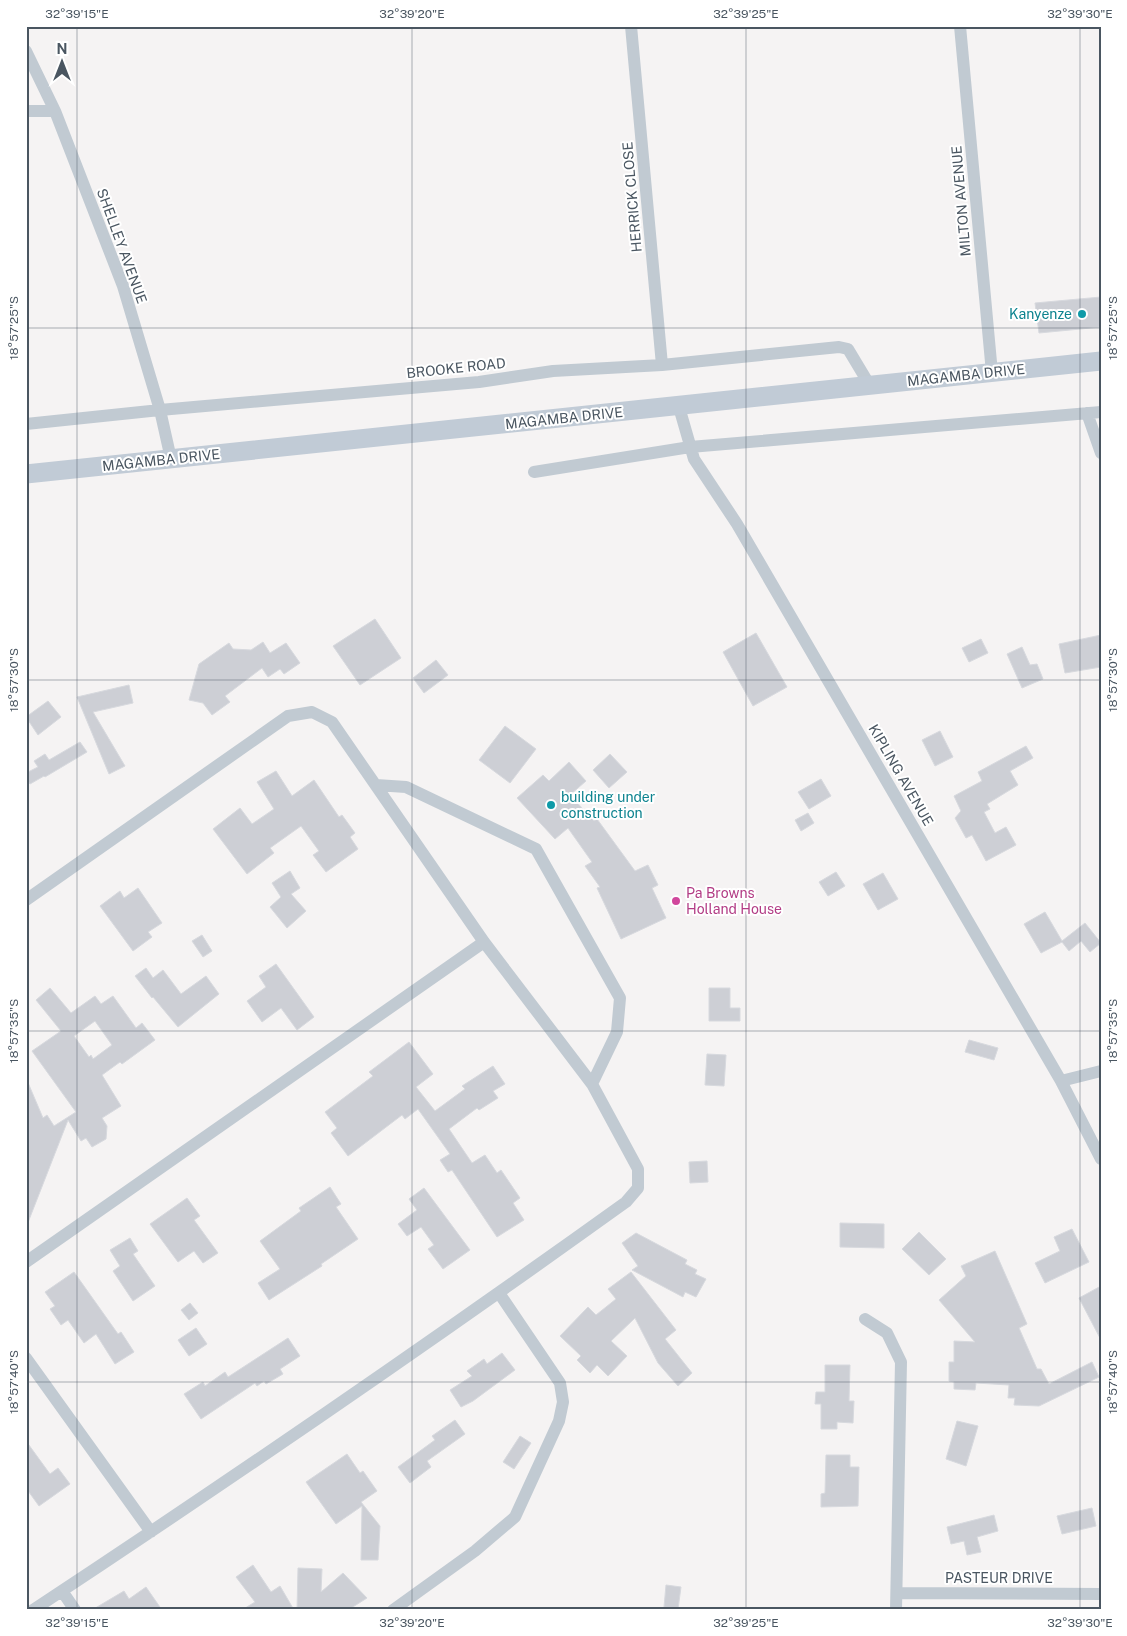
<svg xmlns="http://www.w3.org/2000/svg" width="1127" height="1636" font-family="'Public Sans',sans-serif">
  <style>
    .building { fill: #cdcfd5; stroke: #d7d9de; fill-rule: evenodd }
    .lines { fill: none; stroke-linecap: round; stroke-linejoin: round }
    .street { stroke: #c1cad2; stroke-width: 12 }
    .secondary { stroke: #c1cbd6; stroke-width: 19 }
    .ticks { fill: none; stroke: #4a5661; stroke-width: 1; stroke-opacity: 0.45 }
    .culture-dot { fill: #0f9aa8; stroke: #fff; stroke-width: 2 }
    .hotel-dot { fill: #d1479c; stroke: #fff; stroke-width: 2 }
    .labels { text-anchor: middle; stroke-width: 4; stroke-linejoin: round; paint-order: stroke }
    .street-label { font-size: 14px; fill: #4a5661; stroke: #fff }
    .culture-label { font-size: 14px; fill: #0d838f; stroke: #fff; text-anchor: end }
    .hotel-label { font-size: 14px; fill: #b23c85; stroke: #fff; text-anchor: start }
    .neatline { fill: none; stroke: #4a5661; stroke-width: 2 }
    .ticks-label { font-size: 12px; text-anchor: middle; fill: #4a5661 }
  </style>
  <rect width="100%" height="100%" fill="#f5f3f3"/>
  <path class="building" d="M1101,297V327L1039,333L1035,303Z
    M375,619L401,658L360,685L333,646Z
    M756,633L787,687L753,706L723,652Z
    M1101,635V667L1065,673L1059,644Z
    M981,639L988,653L969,662L962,648Z
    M263,642L270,653L286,643L300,663L284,674L280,669L268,677L262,668L225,696L230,702L212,715L203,703L189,700L199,664L229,643L233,649L251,650Z
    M1022,647L1030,665L1037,664L1043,679L1022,688L1007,654Z
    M436,660L448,675L424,693L413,678Z
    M129,685L133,703L93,712L125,766L109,774L77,697Z
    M48,701L61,717L38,735L26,717Z
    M505,726L536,749L510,783L479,760Z
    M940,731L953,757L935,766L922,740Z
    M80,742L87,752L45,777L44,776L30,784L26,778V773L38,767L34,761L45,754L49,760Z
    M1026,746L1033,758L1010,771L1018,785L987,804L990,809L984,812L995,833L1006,827L1016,845L986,861L972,835L966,838L955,818L961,811L954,796L982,781L978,772Z
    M610,754L627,772L609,788L593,770Z
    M569,762L586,781L570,795L594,821L597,819L635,871L648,865L658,885L652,888L666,918L621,939L597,888L600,887L585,866L592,862L568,828L555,839L517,798L543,775L549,781Z
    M276,771L292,796L314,780L339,817L342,815L355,833L350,837L358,849L326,872L313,855L319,851L301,826L270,848L274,853L247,874L213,829L240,808L252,824L274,809L257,782Z
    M821,779L831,796L809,809L798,792Z
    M808,813L814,823L801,831L795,820Z
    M290,871L300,888L291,894L306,911L287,928L270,907L281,897L272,883Z
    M836,872L845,886L828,896L819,882Z
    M883,873L898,899L878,910L863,884Z
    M138,888L162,923L148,932L152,937L133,951L100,906L120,891L124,898Z
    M1045,912L1062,941L1085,923L1101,943L1090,952L1081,941L1069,951L1062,942L1041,953L1024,924Z
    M202,935L212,951L203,957L192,941Z
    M276,964L314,1017L297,1030L281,1008L262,1022L247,1001L266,987L259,976Z
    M146,968L153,978L163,970L181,994L206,976L219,994L178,1027L153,997L152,998L135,976Z
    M50,988L71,1013L95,996L101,1004L113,996L136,1028L142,1023L155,1040L122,1064L120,1062L102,1075L121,1106L102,1118L107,1126L106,1139L92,1147L86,1138L81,1141L68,1120L27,1225L26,1078L43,1118L47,1115L54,1126L76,1112L32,1051L61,1031L36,1000ZM95,1021L112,1045L93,1059L91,1055L89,1057L74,1036Z
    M709,988H730V1008H740V1021H709Z
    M969,1040L998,1048L994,1060L965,1052Z
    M409,1042L433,1074L416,1087L435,1111L465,1089L462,1086L493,1066L505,1084L493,1091L498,1098L479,1110L477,1108L449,1129L472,1163L485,1155L497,1173L501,1170L520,1198L513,1203L524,1220L497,1237L452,1170L448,1172L440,1160L450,1154L418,1109L405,1119L402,1115L348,1156L331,1133L337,1128L325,1112L373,1076L369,1072Z
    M707,1054L726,1055L724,1086L705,1085Z
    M707,1161L708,1182L690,1183L689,1162Z
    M330,1187L341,1204L336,1207L358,1239L321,1264L322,1266L269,1300L258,1283L280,1269L260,1241L301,1211L299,1208Z
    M424,1188L470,1250L443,1269L428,1249L434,1245L421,1227L407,1236L398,1224L417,1210L409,1199Z
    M187,1198L200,1216L194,1220L218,1253L203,1263L194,1251L178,1262L150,1224Z
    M840,1223L884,1224V1248L840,1247Z
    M1072,1229L1089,1262L1045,1283L1035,1263L1060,1251L1054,1237Z
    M919,1232L946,1259L929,1275L902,1249Z
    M636,1233L687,1260L685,1264L697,1270L695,1274L706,1279L696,1297L685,1292L683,1297L632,1270L638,1266L622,1243Z
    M130,1238L138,1251L133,1254L155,1286L133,1301L113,1271L120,1266L110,1250Z
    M995,1251L1027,1324L1019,1328L1037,1369H1041L1049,1384L1092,1362L1099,1377L1039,1406L1014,1405L1015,1398H1008L1009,1385L976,1383L975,1390L954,1389V1382L949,1381V1362H954V1341L975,1342L939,1300L966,1276L961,1266Z
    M74,1272L118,1334L121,1332L134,1352L115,1364L96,1334L84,1343L68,1320L61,1325L50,1309L55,1306L45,1292Z
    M631,1272L676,1330L665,1339L692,1373L678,1386L658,1363L635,1318L611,1341L627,1356L608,1376L597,1365L590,1373L577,1360L581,1356L560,1336L588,1307L596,1315L616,1299L608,1289Z
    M1101,1286V1340L1079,1298Z
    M190,1303L198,1313L189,1320L181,1310Z
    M196,1328L207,1344L189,1356L178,1340Z
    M288,1338L300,1356L280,1369L283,1374L266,1384L264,1381L257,1386L255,1383L201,1419L184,1394L203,1382L205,1386L225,1372L228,1377Z
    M502,1353L515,1370L473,1401L461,1407L450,1390L472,1376L467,1371L484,1359L487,1364Z
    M825,1365H850L849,1401H854L853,1423L837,1422V1429H821V1404H815L816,1392H825Z
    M455,1420L465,1434L427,1461L431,1467L410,1483L398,1467L435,1440L432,1436Z
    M957,1421L978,1426L966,1466L946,1459Z
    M520,1436L531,1443L514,1469L503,1462Z
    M26,1441L50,1474L58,1468L70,1484L39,1506L26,1488Z
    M347,1454L360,1473L363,1471L377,1491L361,1502L380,1526L378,1560H361L362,1506L336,1524L306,1482Z
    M826,1455H850V1467H859L858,1506L821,1507V1494L825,1493Z
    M1092,1508L1096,1526L1062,1534L1057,1516Z
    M994,1515L998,1531L977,1537L981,1552L967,1555L964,1541L951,1544L947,1527Z
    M253,1565L271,1592L280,1586L294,1610H242L255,1602L236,1577Z
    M298,1568L322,1569L321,1592L343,1573L367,1598L348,1610H297Z
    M666,1585L681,1587L678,1609L664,1607Z
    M146,1587L162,1610H92L124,1591L129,1599Z"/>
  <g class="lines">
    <path class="street" d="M631,26L662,365
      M960,26L992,373
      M26,51L55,111L123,286L160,410L171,459
      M26,111H55
      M679,407L694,459L737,524L1061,1081L1101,1159
      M1087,413L1101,453
      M26,424L160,410L479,382L553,371L662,365L839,347L848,349L869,384
      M534,472L690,447L1101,412
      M376,785L406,787L536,849L620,998L617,1032L592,1084
      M26,900L288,716L312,712L332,722L484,942L592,1084L638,1169V1188L626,1202C431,1342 233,1478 33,1610
      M1061,1081L1101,1071
      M26,1262L484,942
      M865,1319L887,1333L901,1362L896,1610
      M26,1358L151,1532
      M62,1591L75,1610
      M898,1593L1101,1594
      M393,1610L475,1551L515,1517L559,1421L563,1402L560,1383L499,1293"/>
    <path class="secondary" d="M26,474L1101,361"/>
  </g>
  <path class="ticks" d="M77,26V1610M412,26V1610M746,26V1610M1080,26V1610M26,328H1101M26,680H1101M26,1031H1101M26,1382H1101"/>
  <g class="culture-dot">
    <circle cx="1082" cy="314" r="5"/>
    <circle cx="551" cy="805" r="5"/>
  </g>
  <circle class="hotel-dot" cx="676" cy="901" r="5"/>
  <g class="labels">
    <g class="street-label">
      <text transform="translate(632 197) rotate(-95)" y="5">HERRICK CLOSE</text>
      <text transform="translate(961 201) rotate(-95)" y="5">MILTON AVENUE</text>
      <text transform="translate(122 246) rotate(70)" y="5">SHELLEY AVENUE</text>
      <text transform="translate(456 368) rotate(-6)" y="5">BROOKE ROAD</text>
      <text transform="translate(966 375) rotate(-6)" y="5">MAGAMBA DRIVE</text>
      <text transform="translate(564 418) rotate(-6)" y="5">MAGAMBA DRIVE</text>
      <text transform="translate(161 460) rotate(-6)" y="5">MAGAMBA DRIVE</text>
      <text transform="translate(901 775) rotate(60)" y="5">KIPLING AVENUE</text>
      <text x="999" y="1583">PASTEUR DRIVE</text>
    </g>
    <g class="culture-label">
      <text x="1072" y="319">Kanyenze</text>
      <text x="561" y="802" text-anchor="start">building under<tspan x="561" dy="16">construction</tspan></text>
    </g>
    <g class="hotel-label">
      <text x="686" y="898">Pa Browns<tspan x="686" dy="16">Holland House</tspan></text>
    </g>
  </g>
  <rect width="1127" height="1636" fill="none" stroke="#ffffff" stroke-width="55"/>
  <g transform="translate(62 62)" stroke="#ffffff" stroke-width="4" paint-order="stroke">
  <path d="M0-4L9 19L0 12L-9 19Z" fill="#4a5661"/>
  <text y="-8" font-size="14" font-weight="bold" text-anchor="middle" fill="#4a5661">N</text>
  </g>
  <rect x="28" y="28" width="1072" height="1580" class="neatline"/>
  <g class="ticks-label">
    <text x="77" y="18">32°39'15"E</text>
    <text x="412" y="18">32°39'20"E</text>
    <text x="746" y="18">32°39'25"E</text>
    <text x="1080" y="18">32°39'30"E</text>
    <text transform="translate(14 328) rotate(-90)" y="4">18°57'25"S</text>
    <text transform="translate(1113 328) rotate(-90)" y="4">18°57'25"S</text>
    <text transform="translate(14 680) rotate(-90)" y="4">18°57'30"S</text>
    <text transform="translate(1113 680) rotate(-90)" y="4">18°57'30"S</text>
    <text transform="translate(14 1031) rotate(-90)" y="4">18°57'35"S</text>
    <text transform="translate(1113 1031) rotate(-90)" y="4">18°57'35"S</text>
    <text transform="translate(14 1382) rotate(-90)" y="4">18°57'40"S</text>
    <text transform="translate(1113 1382) rotate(-90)" y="4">18°57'40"S</text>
    <text x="77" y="1627">32°39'15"E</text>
    <text x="412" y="1627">32°39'20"E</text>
    <text x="746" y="1627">32°39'25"E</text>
    <text x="1080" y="1627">32°39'30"E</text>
  </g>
</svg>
